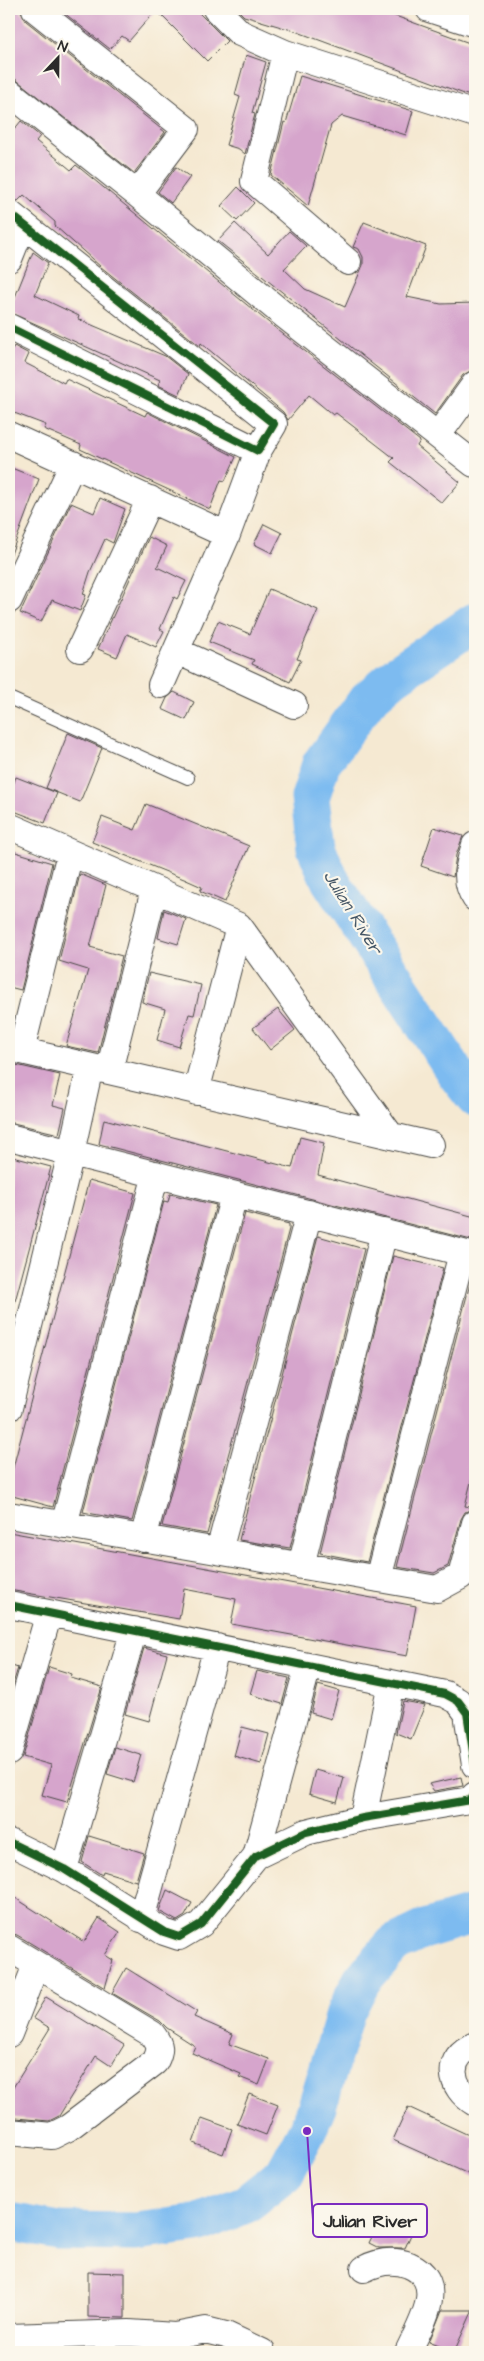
<svg xmlns="http://www.w3.org/2000/svg" width="484" height="2361" font-family="'Architects Daughter',sans-serif">
  <style>
    .lines { fill: none; stroke-linecap: round; stroke-linejoin: round }
    .river { stroke: #7dbbf0; stroke-width: 39 }
    .building { fill: #d6a5cc }
    .lane-casing { stroke: #494844; stroke-width: 14 }
    .street-casing { stroke: #494844; stroke-width: 28 }
    .lane { stroke: #fff; stroke-width: 12 }
    .street { stroke: #fff; stroke-width: 26 }
    .cycleway-casing { stroke: #fbf7ec; stroke-width: 11 }
    .cycleway { stroke: #1b5e20; stroke-width: 8 }
    .labels { text-anchor: middle; stroke-width: 4.5; stroke-linejoin: round; paint-order: stroke }
    .water-label { font-size: 18px; font-style: italic; fill: #445666; stroke: #fbf7ec }
    .leader { fill: none; stroke: #7b2cbf; stroke-width: 2 }
    .callout-dot { fill: #7b2cbf; stroke: #fbf7ec; stroke-width: 2 }
    .callout { fill: #fbf7ec; stroke: #7b2cbf; stroke-width: 2 }
    .callout-label { font-size: 18px; text-anchor: middle; font-weight: bold; fill: #2b2b2b }
  </style>
  <rect width="100%" height="100%" fill="#fbf7ec"/>
  <filter id="ink" filterUnits="userSpaceOnUse"><feTurbulence type="fractalNoise" baseFrequency=".02" numOctaves="2"/><feDisplacementMap in="SourceGraphic" scale="10" xChannelSelector="R" yChannelSelector="G"/><feConvolveMatrix kernelMatrix="1 2 1 2 8 2 1 2 1" color-interpolation-filters="sRGB"/></filter>
  <filter id="wash" filterUnits="userSpaceOnUse"><feTurbulence type="fractalNoise" baseFrequency=".0096" numOctaves="4" result="noise"/><feDisplacementMap in="SourceGraphic" scale="20" xChannelSelector="R" yChannelSelector="G"/><feGaussianBlur stdDeviation="1.12" result="paint"/><feColorMatrix in="noise" values="0 0 0 0 0 0 0 0 0 0 0 0 0 0 0 0 0 1.4 0 .05"/><feComposite in="paint" operator="in"/></filter>
  <g filter="url(#wash)">
    <rect width="100%" height="100%" fill="#f5e9d2"/>
    <g class="lines">
      <path class="river" d="M475,622L395,676L368,699L321,764L310,798L316,848L330,880L457,1075L475,1098
        M9,2222L59,2231L136,2232L197,2224L246,2204L284,2174L307,2131L317,2107L346,2011L362,1980L394,1944L425,1929L475,1914"/>
    </g>
    <g id="blocks">
      <path class="building" d="M9,9H20L26,21L165,132L134,173L9,74Z
        M59,9H195L227,41L207,61L156,10L129,41L122,36L110,49Z
        M237,9H376L475,45V98L295,31L244,16Z
        M246,55L266,62L252,113L255,114L245,154L239,149L226,145L240,97L235,95Z
        M300,76L413,111L406,135L342,116L331,125L308,206L271,175L284,122L286,123Z
        M21,121L40,136L36,141L71,170L76,165L274,327L420,441L417,446L460,482L442,503L390,462L394,458L336,413L333,415L309,395L288,420L283,412L201,343L200,346L101,267L55,226V222L24,195L18,201L9,198V136Z
        M176,167L190,177L171,203L158,192Z
        M238,187L254,203L237,221L221,206Z
        M364,222L426,246L407,297L441,304L475,303V369L463,375L435,414L218,241L235,223L268,254L289,231L306,246L284,269L305,289L345,307L363,265V257L359,249L353,247Z
        M33,252L48,263L35,295L79,316L78,319L165,356L188,374L179,395L158,385L160,380L9,312Z
        M14,346L29,354L25,363L64,383L66,379L145,416L147,412L236,457L225,481L221,480L210,509L80,449L81,445L44,429L46,425L9,411V355Z
        M9,467L39,479L11,554H9Z
        M100,498L125,509L113,543L105,539L90,572L83,594L86,595L80,611L52,600L41,622L20,613L71,503L94,513Z
        M264,524L282,533L272,553L254,544Z
        M149,537L167,546L157,567L186,581L177,599L174,597L160,629L164,631L156,647L127,634L117,657L98,649Z
        M269,589L318,610L297,659L301,660L290,682L252,664L254,660L209,642L218,621L250,634Z
        M174,692L194,702L186,720L162,709L167,698Z
        M68,733L102,748L80,802L46,788Z
        M16,777L57,793L45,823L9,809V796Z
        M146,804L249,846L225,902L200,891L202,887L184,879L92,842L102,817L135,830Z
        M434,827L463,836L456,855L453,877L421,866Z
        M9,850L52,863L21,990L9,987Z
        M80,874L106,885L90,947L122,956L98,1053L66,1046L88,970L59,961Z
        M164,910L186,919L178,944L158,938Z
        M149,973L201,985L194,1015L189,1014L179,1047L157,1040L165,1009L142,1002Z
        M278,1009L295,1030L270,1050L253,1028Z
        M16,1065L60,1075L53,1105L65,1108L59,1134L9,1122V1091Z
        M104,1119L292,1168L300,1137L324,1143L318,1175L475,1217V1241L99,1144Z
        M9,1156L51,1167L14,1305H9Z
        M89,1180L135,1193L53,1507L9,1495V1483Z
        M170,1194L216,1205L132,1521L93,1514L83,1512L164,1201L168,1202Z
        M245,1213L289,1224V1229L207,1534L162,1526Z
        M318,1236L364,1249L290,1548L239,1540Z
        M393,1256L443,1268L367,1562L320,1553Z
        M472,1276L475,1277V1466L465,1506L475,1508L465,1512L461,1519L448,1566L434,1573L397,1567Z
        M9,1532L416,1606L407,1656L231,1624L236,1599L184,1589L179,1619L9,1590Z
        M144,1648L167,1654L149,1721L125,1714Z
        M9,1665L18,1668L10,1693L9,1692Z
        M49,1667L72,1674L71,1678L102,1687L67,1802L42,1795L51,1765L23,1757Z
        M257,1671L289,1678L282,1704L250,1694Z
        M318,1685L339,1691L331,1719L311,1713Z
        M403,1701L425,1705L411,1739L396,1733Z
        M242,1727L269,1734L261,1764L234,1756Z
        M115,1747L141,1755L133,1782L107,1774Z
        M315,1770L344,1778L337,1802L309,1794Z
        M461,1777L463,1786L434,1791L429,1784Z
        M89,1836L144,1853L136,1881L103,1871L102,1875L82,1862Z
        M167,1890L192,1903L185,1916L177,1921L159,1911Z
        M9,1894L84,1942L99,1918L120,1932L105,1955L113,1960L105,1988L17,1935L9,1933Z
        M126,1968L197,2012L194,2017L233,2034L229,2044L269,2059L259,2085L239,2077L241,2074L192,2053L195,2046L167,2028L160,2021L112,1993Z
        M46,1997L124,2045L111,2066L96,2056L59,2116L49,2121L16,2118L9,2113V2094L50,2028L33,2018Z
        M249,2094L278,2105L266,2135L237,2124Z
        M408,2107L475,2138V2177L393,2140Z
        M202,2118L232,2129L223,2154L193,2143Z
        M383,2214L414,2228L405,2248H379L369,2243Z
        M88,2272L125,2273V2318L88,2317Z
        M442,2310H473L454,2352L429,2342Z"/>
    </g>
  </g>
  <g filter="url(#ink)">
    <use href="#blocks" fill-opacity="0" stroke="#494844" stroke-width="1"/>
    <g class="lines">
      <defs>
        <path id="lane" d="M9,698L188,778"/>
        <path id="street" d="M35,9L186,129L137,194
          M216,9L240,33L285,53L475,114
          M429,9L475,24
          M285,53L254,181L348,262
          M9,92L137,194L284,315L474,464
          M9,213L274,424L258,451L9,327
          M9,259L23,224
          M9,435L227,535L161,685
          M438,435L475,384
          M227,535L258,451
          M9,600L73,464
          M80,649L150,499
          M177,651L294,705
          M9,826L239,926L391,1136
          M475,845C469,864 463,880 475,898
          M9,1048L431,1145
          M21,1051L70,853
          M109,1071L154,890
          M196,1092L239,926
          M9,1137L475,1256
          M9,1408L71,1153L90,1067
          M9,1515L437,1589L461,1576L475,1523
          M64,1525L156,1174
          M143,1539L234,1195
          M219,1551L309,1213
          M301,1566L384,1232
          M378,1579L462,1253
          M9,1605L445,1694L458,1701L467,1713L475,1765
          M9,1752L49,1613
          M363,1818L391,1683
          M9,1842L64,1869L164,1932L179,1937L201,1924L256,1856L306,1832L363,1818L470,1800L475,1795
          M256,1856L308,1666
          M64,1869L134,1630
          M141,1919L217,1647
          M9,1948L152,2034C161,2045 161,2050 155,2062L68,2128L52,2136L9,2132
          M9,2034L36,1965
          M475,2045C444,2057 449,2088 475,2103
          M364,2269C379,2261 393,2259 409,2265C449,2282 420,2325 408,2352
          M9,2337L129,2333L175,2336L206,2330L226,2335L262,2352"/>
      </defs>
      <use href="#lane" class="lane-casing"/>
      <use href="#street" class="street-casing"/>
      <use href="#lane" class="lane"/>
      <use href="#street" class="street"/>
      <defs>
        <path id="cycleway" d="M9,213L274,424L258,451L9,327
          M9,1605L445,1694L458,1701L467,1713L475,1765
          M9,1842L64,1869L164,1932L179,1937L201,1924L256,1856L306,1832L363,1818L470,1800L475,1795"/>
      </defs>
      <use href="#cycleway" class="cycleway-casing"/>
      <use href="#cycleway" class="cycleway"/>
    </g>
  </g>
  <g class="labels">
    <g class="water-label">
      <text transform="translate(353 912) rotate(58)" y="6">Julian River</text>
    </g>
  </g>
  <path class="leader" d="M307 2131L313 2220"/>
  <circle class="callout-dot" cx="307" cy="2131" r="5"/>
  <rect class="callout" x="313" y="2204" width="114" height="33" rx="5"/>
  <g class="callout-label">
    <text x="370" y="2227">Julian River</text>
  </g>
  <rect width="484" height="2361" fill="none" stroke="#fbf7ec" stroke-width="30"/>
  <g transform="translate(58 58) rotate(22)" stroke="#fbf7ec" stroke-width="4" paint-order="stroke">
  <path d="M0-4L9 19L0 12L-9 19Z" fill="#2b2b2b"/>
  <text y="-8" font-size="14" font-weight="bold" text-anchor="middle" fill="#2b2b2b">N</text>
  </g>
</svg>
